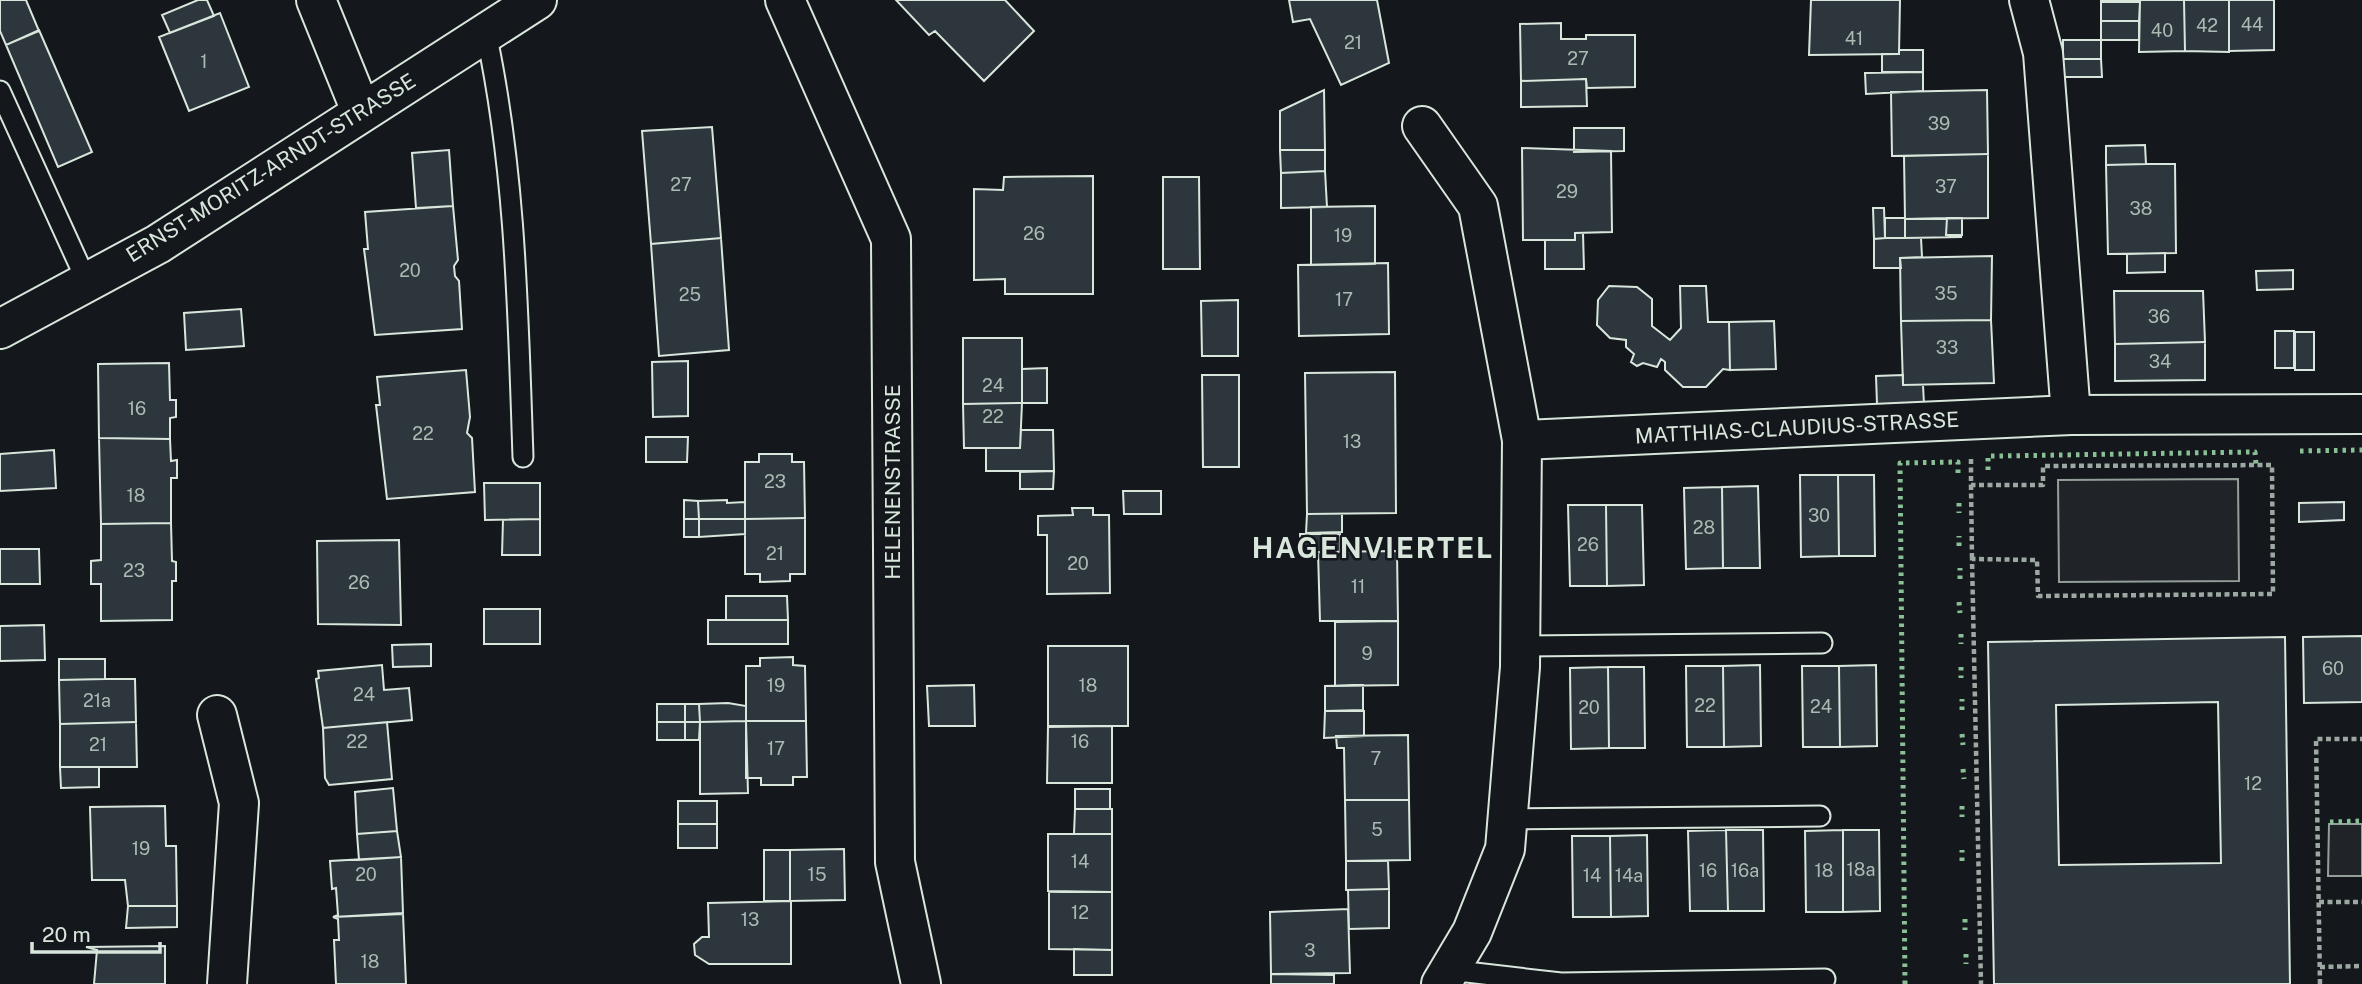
<svg xmlns="http://www.w3.org/2000/svg" width="2362" height="984" font-family="'Public Sans',sans-serif">
  <style>
    .green { fill: #202428; stroke: #939e99; stroke-width: 2 }
    .building { fill: #2c363c; stroke: #d8e6dc; stroke-width: 2; fill-rule: evenodd }
    .lines { fill: none; stroke-linecap: round; stroke-linejoin: round }
    .lane-casing { stroke: #d8e6dc; stroke-width: 23 }
    .street-casing { stroke: #d8e6dc; stroke-width: 42 }
    .path { stroke: #9da8a2; stroke-width: 4.5; stroke-dasharray: 5 3.5; stroke-linecap: butt }
    .lane { stroke: #14181c; stroke-width: 19 }
    .street { stroke: #14181c; stroke-width: 38 }
    .hedge { stroke: #8ac095; stroke-width: 5; stroke-dasharray: 3.5 5; stroke-linecap: butt }
    .labels { text-anchor: middle; stroke-width: 5; stroke-linejoin: round; paint-order: stroke }
    .number-label { font-size: 18px; fill: #adbab4 }
    .street-label { font-size: 21px; fill: #d8e6dc; stroke: #14181c }
    .district-label { font-size: 28px; font-weight: bold; letter-spacing: 2px; fill: #d8e6dc; stroke: #14181c }
  </style>
  <rect width="100%" height="100%" fill="#14181c"/>
  <path class="green" d="M2238,479L2239,581L2059,582L2058,480Z
    M2329,824H2362V876H2328Z"/>
  <path class="building" d="M0,0H26L39,31L6,45L0,31Z
    M198,0H207L214,16L170,33L162,15Z
    M896,0H1005L1034,31L984,81L935,31L929,35Z
    M1289,0H1377L1389,63L1341,85L1310,19L1293,22Z
    M1811,0H1900L1899,54L1809,55Z
    M2101,0H2140V2H2101Z
    M2140,0H2184L2185,51L2139,52Z
    M2184,0H2229V52L2185,51Z
    M2229,0H2274V50L2229,51Z
    M2101,2H2140L2139,21H2101Z
    M220,13L249,87L189,111L159,37Z
    M2101,21H2139V40H2101Z
    M1561,23V39H1586V35H1635V87L1587,88L1586,79L1521,81L1520,24Z
    M39,30L92,152L58,167L6,45Z
    M2063,40H2101V59H2063Z
    M1899,50H1923V72H1882V54H1899Z
    M2063,59H2101L2102,77H2063Z
    M1923,72V91L1866,94L1865,73Z
    M1586,79L1587,106L1521,107V81Z
    M1324,90L1325,150H1280V111Z
    M1987,90L1988,154L1892,156L1891,92Z
    M712,127L721,238L651,244L642,131Z
    M1574,128H1624V151L1574,152Z
    M2145,145L2146,164L2106,165V146Z
    M1522,148L1611,151L1612,232L1575,233V240H1523Z
    M449,150L453,206L416,208L412,153Z
    M1280,150H1325V171L1281,173Z
    M1988,154V218L1905,219L1904,156Z
    M2146,164H2175L2176,253L2108,254L2106,165Z
    M1325,171L1327,207L1281,208V173Z
    M1093,176V294H1005V279L974,280V189L1003,190L1004,177Z
    M1163,177H1199L1200,269H1163Z
    M453,206L458,260L454,266L455,276L459,281L462,329L375,335L364,249H368L365,212Z
    M1375,206V264L1311,265V207Z
    M1873,208H1884L1885,238L1874,239Z
    M1885,218H1905V238H1885Z
    M1947,218H1962V235H1946Z
    M1947,218L1946,235L1962,237L1905,238V219Z
    M1575,233H1583L1584,269H1545V240H1575Z
    M721,238L729,350L659,356L651,244Z
    M1885,238H1921L1922,257L1900,258L1901,268H1874V239Z
    M2165,253V272L2127,273V254Z
    M1992,256L1991,320L1901,321L1900,258Z
    M1388,263L1389,334L1299,336L1298,265Z
    M2293,270V289L2257,290L2256,271Z
    M1609,286L1637,287L1652,299V326L1670,340L1681,328L1680,286H1706L1708,322H1729L1730,370L1723,369L1706,387H1683L1665,370V362L1661,359L1657,367L1643,363L1637,366L1631,362L1634,354L1626,347V340L1610,338L1597,325L1598,300Z
    M2114,291H2203L2205,342L2115,344Z
    M1238,300V356H1202L1201,301Z
    M241,309L244,346L186,350L184,313Z
    M1991,320L1994,383L1903,385L1901,321Z
    M1774,321L1776,369L1730,370L1729,322Z
    M2275,331H2294V368H2275Z
    M2295,332H2314V370H2295Z
    M963,338H1022V403L963,404Z
    M2205,342V380L2115,381V344Z
    M688,361V416L653,417L652,362Z
    M169,363L170,400H176V417L170,418V439L99,438L98,364Z
    M1047,368V403H1022V369Z
    M466,370L470,417L467,433L472,438L475,492L387,499L376,405H380L377,377Z
    M1395,372L1396,513L1307,514L1305,373Z
    M1202,375H1239V467H1203Z
    M1903,375V385H1923L1924,404H1877L1876,376Z
    M1022,403L1020,448H964L963,404Z
    M1021,430H1053L1054,471H986V448H1020Z
    M646,437H688L687,462H646Z
    M99,438L170,439L171,461L177,460V478H171V523L101,524Z
    M54,450L56,488L0,491V454Z
    M759,454H792V462H804L805,518L745,519V462H759Z
    M1054,471L1053,489H1020V472Z
    M1800,475H1838L1839,556L1801,557Z
    M1838,475H1874L1875,556H1839Z
    M484,483H540V519L485,520Z
    M1758,486L1760,568H1723L1722,487Z
    M1722,487L1723,568L1686,569L1684,488Z
    M1123,491H1161V514H1124Z
    M684,500L698,501L699,519H684Z
    M727,500V503L745,502V519H699L698,501Z
    M2344,502V520L2299,522V503Z
    M1568,505H1606L1607,586H1570Z
    M1606,505H1642L1644,585L1607,586Z
    M1072,508H1093V515H1109L1110,593L1047,594V535H1038V516L1073,515Z
    M1307,514H1342V532L1306,533Z
    M805,518V574H790V581L760,582V574H745V519Z
    M540,519V555H502L503,520Z
    M684,519H699V537H684Z
    M699,519H745V534L699,537Z
    M171,523L172,561L176,562V581H172V620L101,621V584H91V561L101,560V524Z
    M1300,534H1340V552L1301,553Z
    M399,540L401,625L318,624L317,541Z
    M0,549H39L40,584H0Z
    M1397,551L1398,621H1320L1318,552Z
    M726,596H787L788,620H726Z
    M484,609H540V644H484Z
    M708,620H788V644H708Z
    M1398,621V685L1335,686V622Z
    M44,625L45,660L0,661V626Z
    M2362,636V702L2304,703L2303,637Z
    M2285,637L2290,984H1994L1988,642ZM2218,702L2221,863L2059,865L2056,705Z
    M431,644V666L393,667L392,645Z
    M1048,646H1128V726H1048Z
    M793,657V665L805,666L806,721H746V666H760V658Z
    M59,659H105V679L59,680Z
    M382,665L384,690L409,688L412,720L323,728L316,679L319,678L318,671Z
    M1760,665L1761,746L1724,747L1723,666Z
    M1876,665L1877,746L1840,747L1839,666Z
    M1686,666H1723L1724,747H1687Z
    M1802,666H1839L1840,747H1803Z
    M1608,667L1609,748L1571,749L1570,668Z
    M1608,667H1644L1645,748H1609Z
    M105,679H135L136,722L60,724L59,680Z
    M974,685L975,726H929L927,686Z
    M1363,685V710L1325,711V686Z
    M728,703L746,706V721L700,722L699,704Z
    M657,704H685V722H657Z
    M685,704H699L700,722H685Z
    M1325,711H1364V736L1324,738Z
    M746,721H806L807,777H793V785H761V778H746Z
    M746,721L748,793L700,794V722Z
    M136,722L137,767H60V724Z
    M387,722L392,779L329,785L325,778L323,728Z
    M657,722H685V740H657Z
    M685,722H700L699,740H685Z
    M1112,726V783H1047L1048,727Z
    M1408,735L1409,800H1345L1344,748H1337L1336,736Z
    M60,767H99V787L61,788Z
    M393,788L397,831L357,834L355,792Z
    M1075,789H1110V809H1075Z
    M1345,800H1409L1410,860L1346,861Z
    M678,801H717V824H678Z
    M165,806L166,846H176L177,906H128L125,880H92L90,807Z
    M1075,809H1112V834H1074Z
    M678,824H717V848H678Z
    M1726,830L1728,911H1690L1688,831Z
    M1726,830H1763L1764,911H1728Z
    M1843,830H1879L1880,911L1843,912Z
    M1843,830V912H1806L1805,831Z
    M397,831L401,857L359,860L357,834Z
    M1048,834H1112V892L1048,891Z
    M1647,835L1648,916L1611,917L1610,836Z
    M1572,836H1610L1611,917H1573Z
    M844,849L845,900L790,901V850Z
    M764,850H790V901H764Z
    M401,857L403,913L333,917L338,915L336,888L332,889L330,861Z
    M1346,861H1388L1389,889L1346,890Z
    M1389,889V928L1349,929L1348,890Z
    M1049,892H1112V950L1049,949Z
    M791,901V964H709L695,955L694,944L702,937H709L708,903Z
    M128,906H177V927L126,928Z
    M1348,909L1350,973L1271,974L1270,912Z
    M403,914L406,984H336L334,940H339L338,919L333,917Z
    M165,946V984H94L97,950L86,947Z
    M1074,949L1112,950V975H1074Z
    M1271,974L1334,975V984H1271Z"/>
  <g class="lines">
    <defs>
      <path id="lane" d="M486,33C516,173 518,314 523,457
        M0,91L87,282
        M1520,646L1822,643
        M1507,819L1820,816
        M1449,970L1561,983L1825,979"/>
      <path id="street" d="M316,0L361,111
        M785,0L891,239L895,862L921,984
        M2029,0L2043,53L2071,415
        M1422,126L1478,206L1522,440L1520,667L1505,849L1472,932L1441,984
        M0,329L158,244L537,0
        M1522,440L2071,415L2362,414
        M217,715L239,803L227,984"/>
    </defs>
    <use href="#lane" class="lane-casing"/>
    <use href="#street" class="street-casing"/>
    <path class="path" d="M1971,459V485H2043V466L2272,465L2273,594L2038,596L2037,560L1972,559L1981,984
      M1971,485L1972,559
      M2319,902H2362
      M2320,967L2362,966
      M2320,984L2316,739H2362"/>
    <use href="#lane" class="lane"/>
    <use href="#street" class="street"/>
    <path class="hedge" d="M2300,451L2362,450
      M1988,470V456H1998L2249,452H2255L2256,465
      M1959,503V513
      M1959,546V536
      M1960,579V568
      M1959,602L1960,613
      M1961,634V644
      M1961,667V678
      M1962,710V699
      M1962,734L1963,745
      M1963,769L1964,779
      M1962,806V817
      M2330,822L2362,821
      M1962,861V850
      M1965,919V930
      M1966,954V964
      M1905,984L1900,463L1958,462V473"/>
  </g>
  <g class="labels">
    <g class="number-label">
      <text x="2252" y="31">44</text>
      <text x="2207" y="32">42</text>
      <text x="2162" y="37">40</text>
      <text x="1854" y="45">41</text>
      <text x="1353" y="49">21</text>
      <text x="1578" y="65">27</text>
      <text x="204" y="68">1</text>
      <text x="1939" y="130">39</text>
      <text x="681" y="191">27</text>
      <text x="1946" y="193">37</text>
      <text x="1567" y="198">29</text>
      <text x="2141" y="215">38</text>
      <text x="1034" y="240">26</text>
      <text x="1343" y="242">19</text>
      <text x="410" y="277">20</text>
      <text x="1946" y="300">35</text>
      <text x="690" y="301">25</text>
      <text x="1344" y="306">17</text>
      <text x="2159" y="323">36</text>
      <text x="1947" y="354">33</text>
      <text x="2160" y="368">34</text>
      <text x="993" y="392">24</text>
      <text x="137" y="415">16</text>
      <text x="993" y="423">22</text>
      <text x="423" y="440">22</text>
      <text x="1352" y="448">13</text>
      <text x="775" y="488">23</text>
      <text x="136" y="502">18</text>
      <text x="1819" y="522">30</text>
      <text x="1704" y="534">28</text>
      <text x="1588" y="551">26</text>
      <text x="775" y="560">21</text>
      <text x="1078" y="570">20</text>
      <text x="134" y="577">23</text>
      <text x="359" y="589">26</text>
      <text x="1358" y="593">11</text>
      <text x="1367" y="660">9</text>
      <text x="2333" y="675">60</text>
      <text x="776" y="692">19</text>
      <text x="1088" y="692">18</text>
      <text x="364" y="701">24</text>
      <text x="97" y="707">21a</text>
      <text x="1705" y="712">22</text>
      <text x="1821" y="713">24</text>
      <text x="1589" y="714">20</text>
      <text x="357" y="748">22</text>
      <text x="1080" y="748">16</text>
      <text x="98" y="751">21</text>
      <text x="776" y="755">17</text>
      <text x="1376" y="765">7</text>
      <text x="2253" y="790">12</text>
      <text x="1377" y="836">5</text>
      <text x="141" y="855">19</text>
      <text x="1080" y="868">14</text>
      <text x="1861" y="876">18a</text>
      <text x="1708" y="877">16</text>
      <text x="1745" y="877">16a</text>
      <text x="1824" y="877">18</text>
      <text x="366" y="881">20</text>
      <text x="817" y="881">15</text>
      <text x="1592" y="882">14</text>
      <text x="1629" y="882">14a</text>
      <text x="1080" y="919">12</text>
      <text x="750" y="926">13</text>
      <text x="1310" y="957">3</text>
      <text x="370" y="968">18</text>
    </g>
    <g class="street-label">
      <text transform="translate(271 168) rotate(-32)" y="7">ERNST-MORITZ-ARNDT-STRASSE</text>
      <text transform="translate(1797 428) rotate(-3)" y="7">MATTHIAS-CLAUDIUS-STRASSE</text>
      <text transform="translate(893 482) rotate(-90)" y="7">HELENENSTRASSE</text>
    </g>
    <g class="district-label">
      <text x="1373" y="558">HAGENVIERTEL</text>
    </g>
  </g>
  <path d="M32 942v10h128v-10" fill="none" stroke="#d8e6dc" stroke-width="3.5"/>
  <text x="42" y="942" font-size="21" fill="#d8e6dc" stroke="#14181c" stroke-width="5" paint-order="stroke">20 m</text>
</svg>
